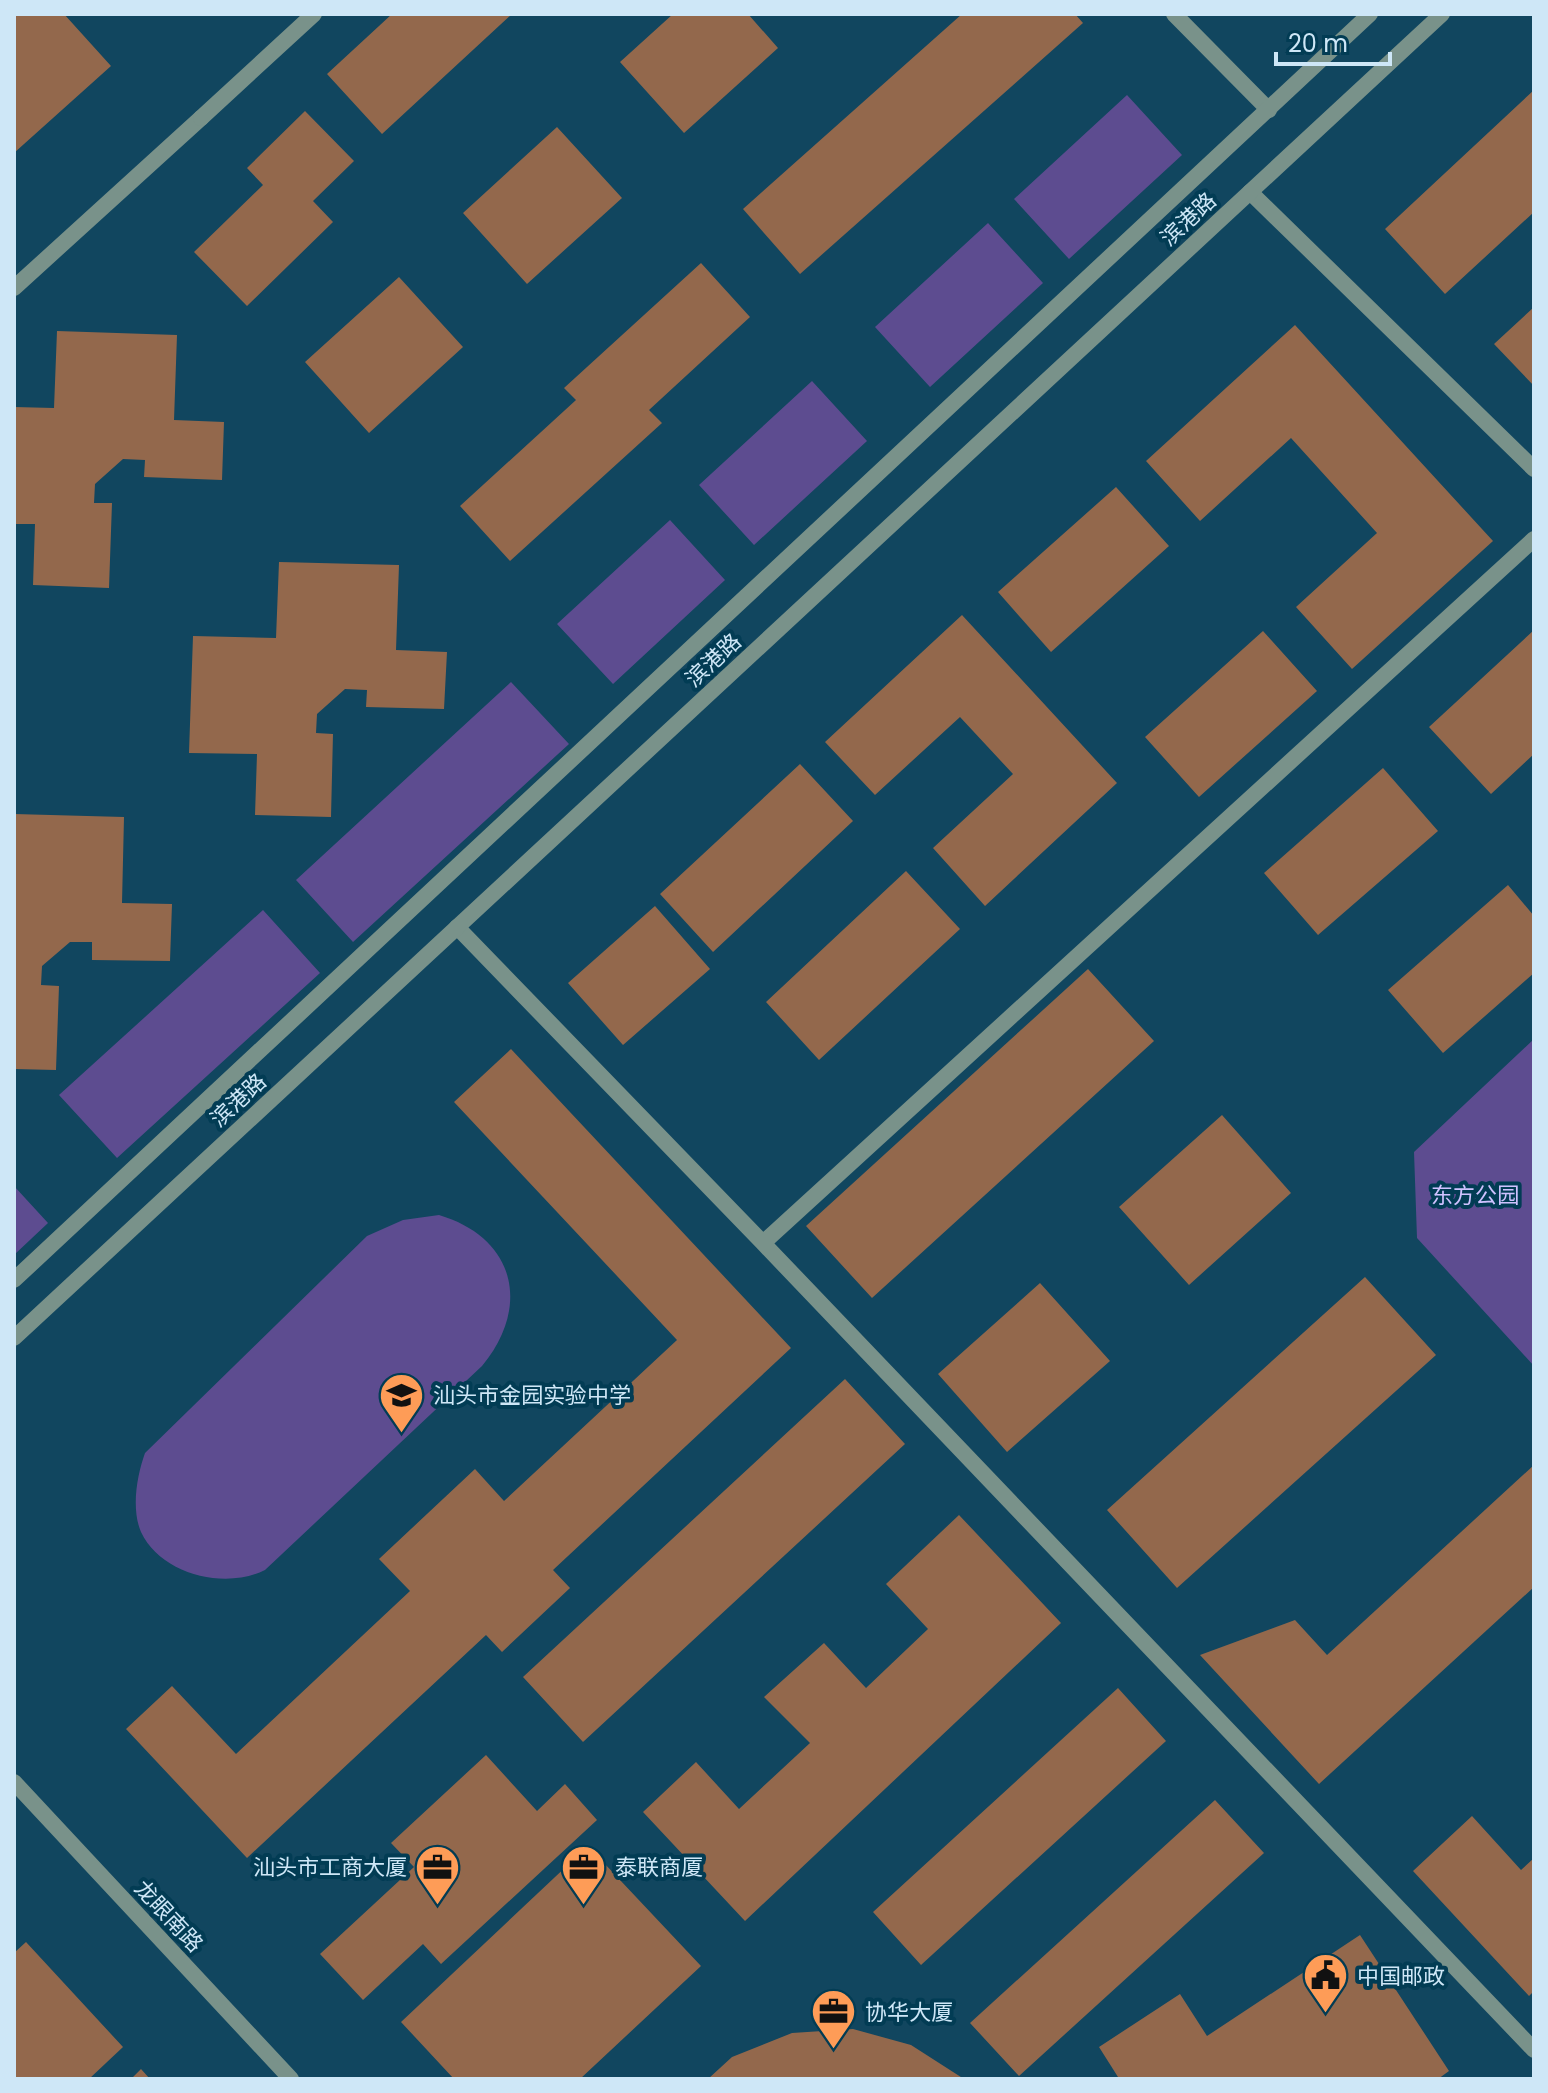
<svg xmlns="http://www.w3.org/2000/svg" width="1548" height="2093" font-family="Poppins,'Noto Sans SC',sans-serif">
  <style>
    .green { fill: #5d4c90 }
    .building { fill: #93684c }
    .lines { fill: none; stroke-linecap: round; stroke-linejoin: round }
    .service { stroke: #79928a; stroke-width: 16 }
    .minor { stroke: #79928a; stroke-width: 16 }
    .tertiary { stroke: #79928a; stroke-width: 16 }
    .labels { text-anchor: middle; stroke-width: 8; stroke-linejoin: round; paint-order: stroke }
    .street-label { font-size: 22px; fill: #cee7f7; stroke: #023c54 }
    .park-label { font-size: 22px; fill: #cfc2ff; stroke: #023c54 }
    .poi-label { font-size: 22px; fill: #cee7f7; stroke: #023c54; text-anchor: start }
  </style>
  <rect width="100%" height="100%" fill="#11465f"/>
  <path class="green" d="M1127,95L1182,155L1069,259L1014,199Z
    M988,223L1043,283L930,387L875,327Z
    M812,381L867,441L754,545L699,485Z
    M670,520L725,580L613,684L557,624Z
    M511,682L569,744L353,942L296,880Z
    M263,910L320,973L117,1158L59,1095Z
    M1534,1039V1366L1417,1238L1414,1152Z
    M14,1186L48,1223L14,1255Z
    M439,1215C516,1238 531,1307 482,1366L265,1570C226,1590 161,1575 141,1532C131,1509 137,1475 145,1453L367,1236L403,1220Z"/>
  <path class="building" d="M14,14H64L111,66L14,153Z
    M392,14H512L382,134L327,74Z
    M673,14H748L778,48L684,133L620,62Z
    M962,14H1075L1083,23L800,274L743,209Z
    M1534,90V212L1445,294L1385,229Z
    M305,111L354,161L313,201L333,222L247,306L194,252L263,185L247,168Z
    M557,127L622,198L527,284L463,213Z
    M701,263L750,317L649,410L662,423L510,561L460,506L576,400L564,388Z
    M399,277L463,347L369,433L305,362Z
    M1534,307V386L1494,344Z
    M1295,325L1493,541L1352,669L1296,607L1377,533L1291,438L1200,521L1146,461Z
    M57,331L177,335L174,420L224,422L222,480L144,477L145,460L123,459L95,484L94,503H112L109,588L33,585L35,524H14V407L54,408Z
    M1116,487L1169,546L1051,652L998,592Z
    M279,562L399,565L396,650L447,652L444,709L366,707L367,690L345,689L317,714L316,733L333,734L331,817L255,815L257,754L189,753L193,636L276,638Z
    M962,615L1117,783L985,906L933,848L1013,774L960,717L875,795L825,742Z
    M1534,630V754L1491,794L1429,727Z
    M1263,631L1317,691L1199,797L1145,737Z
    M800,764L853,821L713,952L660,894Z
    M1383,768L1438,831L1318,935L1264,873Z
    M14,814L124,817L122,903L172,904L170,961L92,960V942H70L42,966L41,985L59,986L56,1070L14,1069Z
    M906,871L960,929L819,1060L766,1002Z
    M1508,885L1534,916V973L1443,1053L1388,990Z
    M655,906L710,969L623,1045L568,983Z
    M1088,969L1154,1041L872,1298L806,1226Z
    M511,1049L791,1348L553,1570L570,1588L502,1652L486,1635L247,1858L126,1729L172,1686L236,1754L410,1591L379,1559L475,1469L504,1501L677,1340L454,1102Z
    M1222,1115L1291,1193L1189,1285L1119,1207Z
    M1365,1277L1436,1355L1177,1588L1107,1510Z
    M1040,1283L1110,1361L1007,1452L938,1374Z
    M845,1379L905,1444L583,1742L523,1677Z
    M1534,1465V1587L1319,1784L1200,1655L1295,1620L1327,1655Z
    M959,1515L1061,1623L745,1921L643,1812L696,1762L739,1809L810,1743L764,1697L824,1643L866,1688L928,1629L886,1584Z
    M1118,1688L1166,1741L921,1965L873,1912Z
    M486,1755L537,1811L565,1784L597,1820L441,1964L423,1944L363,2000L320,1954L414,1867L391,1843Z
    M1215,1800L1264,1853L1019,2076L970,2023Z
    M1472,1816L1521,1870L1534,1858V1991L1529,1996L1413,1871Z
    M588,1846L701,1966L580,2079H454L401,2022Z
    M1360,1935L1449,2071L1438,2079H1114L1118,2077L1099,2047L1180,1994L1207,2036Z
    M26,1942L123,2047L89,2079H14V1953Z
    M853,2029L911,2045L964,2079H708L732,2057L792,2033Z
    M141,2069L150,2079H131Z"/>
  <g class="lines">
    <path class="service" d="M14,288L201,118"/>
    <path class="minor" d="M1174,14L1269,110
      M201,118L314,14
      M1250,192L1534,469
      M457,927L763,1243L1534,2050
      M763,1243L1534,539"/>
    <path class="tertiary" d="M14,1280L1370,14
      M14,1338L1442,14
      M14,1782L291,2079"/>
  </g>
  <defs>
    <symbol id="school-pin" viewBox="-11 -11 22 30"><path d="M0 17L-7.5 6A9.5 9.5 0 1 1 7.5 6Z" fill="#fe9c57" stroke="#023c54"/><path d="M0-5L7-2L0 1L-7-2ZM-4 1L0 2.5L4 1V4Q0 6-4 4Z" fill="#111"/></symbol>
    <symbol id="office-pin" viewBox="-11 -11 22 30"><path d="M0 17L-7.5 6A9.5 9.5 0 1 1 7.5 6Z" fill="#fe9c57" stroke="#023c54"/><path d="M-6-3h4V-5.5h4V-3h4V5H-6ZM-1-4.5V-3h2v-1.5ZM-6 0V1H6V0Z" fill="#111"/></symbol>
    <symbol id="civic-pin" viewBox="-11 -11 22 30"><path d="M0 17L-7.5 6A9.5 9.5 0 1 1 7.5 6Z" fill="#fe9c57" stroke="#023c54"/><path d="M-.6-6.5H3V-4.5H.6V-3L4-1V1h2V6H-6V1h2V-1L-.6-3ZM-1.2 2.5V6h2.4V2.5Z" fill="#111"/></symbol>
  </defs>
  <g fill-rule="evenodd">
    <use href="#school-pin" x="376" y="1370" width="51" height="69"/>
    <use href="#office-pin" x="412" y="1842" width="51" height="69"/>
    <use href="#office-pin" x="558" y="1842" width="51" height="69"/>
    <use href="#civic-pin" x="1300" y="1950" width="51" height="69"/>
    <use href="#office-pin" x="808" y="1986" width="51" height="69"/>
  </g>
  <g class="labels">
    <g class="street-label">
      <text transform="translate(1188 219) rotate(-43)" y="8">滨港路</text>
      <text transform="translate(713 660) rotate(-43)" y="8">滨港路</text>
      <text transform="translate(238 1100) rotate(-43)" y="8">滨港路</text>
      <text transform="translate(169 1916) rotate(47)" y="8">龙眼南路</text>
    </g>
    <g class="park-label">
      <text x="1475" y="1203">东方公园</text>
    </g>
    <g class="poi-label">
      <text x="433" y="1403">汕头市金园实验中学</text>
      <text x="407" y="1875" text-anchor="end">汕头市工商大厦</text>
      <text x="615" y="1875">泰联商厦</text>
      <text x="1357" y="1984">中国邮政</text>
      <text x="865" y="2020">协华大厦</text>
    </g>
  </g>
  <rect width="1548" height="2093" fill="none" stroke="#cee7f7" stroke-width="32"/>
  <path d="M1276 52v12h114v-12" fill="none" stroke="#cee7f7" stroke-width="4"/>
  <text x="1288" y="52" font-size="24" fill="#cee7f7" stroke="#023c54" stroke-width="6" paint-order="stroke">20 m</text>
</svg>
